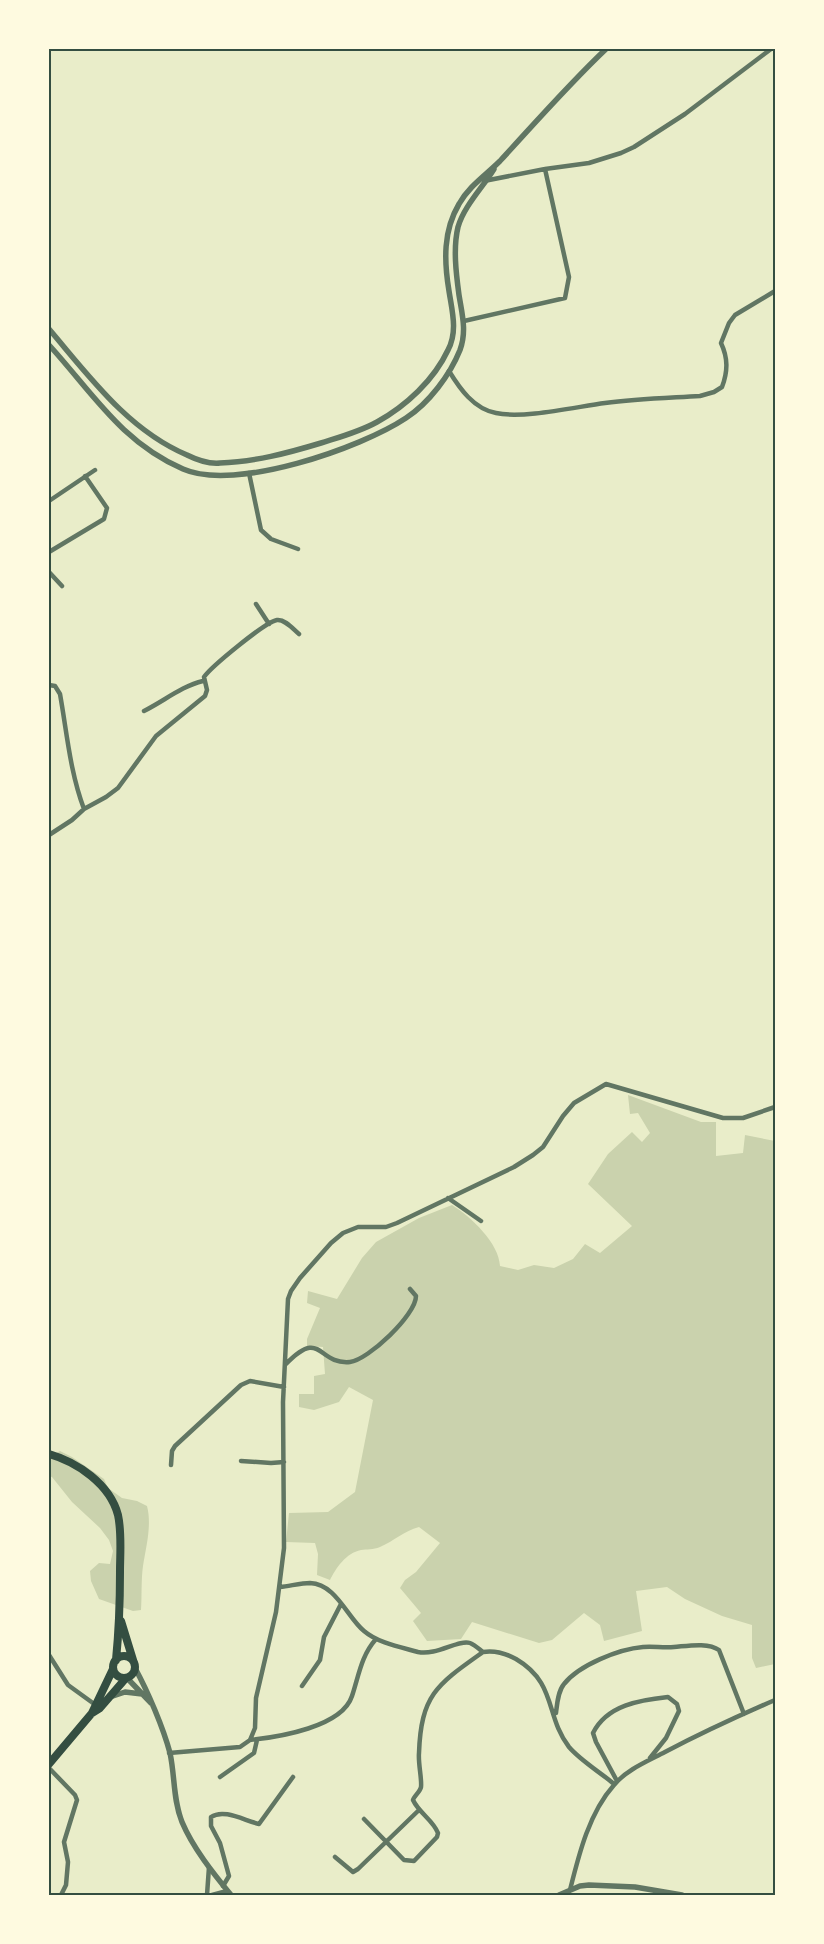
<svg xmlns="http://www.w3.org/2000/svg" width="824" height="1944" font-family="Commissioner,sans-serif">
  <style>
    .green { fill: #cad2ad }
    .lines { fill: none; stroke-linecap: round; stroke-linejoin: round }
    .minor { stroke: #617663; stroke-width: 4.5 }
    .tertiary { stroke: #617663; stroke-width: 5.5 }
    .trunk { stroke: #344e41; stroke-width: 8 }
    .neatline { fill: none; stroke: #344e41; stroke-width: 2 }
  </style>
  <rect width="100%" height="100%" fill="#e9edc9"/>
  <path class="green" d="M628,1095L701,1122H716V1156L743,1153L745,1135L775,1141V1664L756,1668L752,1658V1625L722,1616L685,1599L667,1587L636,1591L642,1631L604,1641L600,1625L584,1613L552,1640L539,1643L472,1622L461,1639L427,1641L413,1621L421,1613L400,1588L405,1580L416,1572L440,1543L419,1527C404,1531 394,1541 380,1547C373,1550 367,1549 361,1550C346,1553 336,1568 330,1580L317,1575L318,1554L315,1543L286,1542L289,1513L328,1512L355,1492L373,1400L349,1387L339,1402L314,1410L299,1407V1394H314V1376L325,1374L323,1347L307,1346V1339L320,1308L307,1303L308,1291L337,1299L362,1258L376,1242L419,1218L452,1205C471,1217 499,1243 500,1266L518,1270L534,1265L554,1268L573,1259L585,1244L600,1253L632,1226L588,1184L608,1154L632,1132L642,1142L650,1133L638,1113L630,1114Z
    M60,1451L72,1457L104,1479L108,1488L122,1498L137,1501L147,1506C152,1525 146,1547 143,1566C141,1580 142,1596 141,1610L133,1611L99,1599L91,1581L90,1571L99,1563L110,1564L113,1551L109,1540L100,1528L72,1502L52,1477L49,1476V1457Z"/>
  <g class="lines">
    <path class="minor" d="M484,181L545,169L589,163L621,153L634,147L685,114L771,49
      M464,321L565,298L569,277L545,169
      M449,371C460,389 474,409 496,413C523,419 575,407 605,403C636,399 668,398 700,396L714,392L722,387C728,371 728,358 721,343L729,323L735,315L775,291
      M249,473L261,530L271,539L298,549
      M49,501L95,470
      M49,552L104,519L107,508L85,476
      M49,572L62,586
      M256,604L269,624
      M49,685L55,686L60,694C67,733 70,772 84,809
      M144,711C164,701 182,686 203,681
      M49,835L72,820L84,809L106,797L118,788L156,736L205,696L207,690L204,677C211,667 265,622 277,620C285,619 293,629 299,634
      M448,1198L481,1221
      M286,1364C322,1327 317,1365 350,1362C368,1360 416,1315 416,1296L410,1289
      M241,1461L271,1463L284,1462
      M171,1465L172,1451L175,1446L241,1385L250,1381L284,1387
      M280,1587C290,1586 301,1583 310,1583C336,1584 347,1617 364,1631C378,1643 400,1647 418,1652C436,1656 459,1639 470,1643C475,1645 479,1649 483,1652
      M49,1655L68,1685L97,1706
      M302,1686L320,1660L324,1637L341,1604
      M556,1713C557,1704 558,1691 564,1684C579,1665 619,1649 643,1647C653,1646 663,1648 674,1647C687,1646 708,1642 719,1650L744,1714
      M250,1740C279,1737 342,1727 352,1696C359,1675 361,1656 376,1639
      M169,1753L240,1747L250,1740L255,1728L256,1698L276,1612L284,1548L283,1402L288,1299L291,1291L300,1278L331,1243L343,1233L358,1227H386L397,1223L514,1167L533,1155L543,1147L563,1116L574,1103L606,1084L723,1118H743L775,1107
      M49,1768L75,1795L77,1800L64,1842L68,1862L66,1885L61,1895
      M220,1777L254,1753L257,1740
      M617,1781L596,1742L593,1733C607,1705 640,1700 668,1697L677,1704L679,1711L666,1738L650,1758
      M364,1819L404,1860L414,1861L437,1837L438,1833C433,1820 419,1813 413,1800C414,1796 420,1792 421,1787C422,1779 418,1763 419,1753C421,1694 438,1684 483,1652C495,1650 505,1653 516,1659C557,1683 545,1716 569,1747C581,1761 600,1772 614,1784
      M335,1857L353,1872L358,1869L419,1810
      M223,1886L229,1876L220,1843L211,1826V1817C224,1808 245,1821 259,1824L293,1777
      M570,1890C579,1854 589,1813 614,1785C626,1770 648,1761 665,1752C701,1733 738,1716 775,1700
      M207,1895L209,1867
      M212,1895L227,1891"/>
    <path class="tertiary" d="M49,329C89,376 128,430 187,455C197,460 209,464 220,463C254,462 288,453 321,443C340,437 359,432 377,422C406,406 434,380 448,350C458,331 452,311 449,291C444,261 443,231 459,204C469,186 486,175 500,161C535,123 569,84 606,49
      M49,345C92,392 121,442 183,469C235,492 361,448 406,418C429,403 450,375 460,350C467,331 462,314 459,295C456,273 453,248 458,227C464,206 483,187 494,169
      M135,1668C148,1692 163,1727 170,1753C175,1776 173,1800 182,1822C193,1848 213,1873 231,1895
      M127,1678L151,1703
      M110,1697L125,1692L142,1694
      M559,1895L580,1886L589,1885L635,1887L682,1895"/>
    <path class="trunk" d="M49,1454C77,1462 110,1484 118,1515C122,1533 120,1553 120,1572C120,1601 119,1630 116,1660
      M121,1621L133,1660
      M113 1667a11 11 0 1 1 22 0a11 11 0 1 1-22 0Z
      M92,1713L113,1669
      M49,1764L92,1713L100,1708L126,1678"/>
  </g>
  <rect width="824" height="1944" fill="none" stroke="#fefae0" stroke-width="100"/>
  <rect x="50" y="50" width="724" height="1844" class="neatline"/>
</svg>
